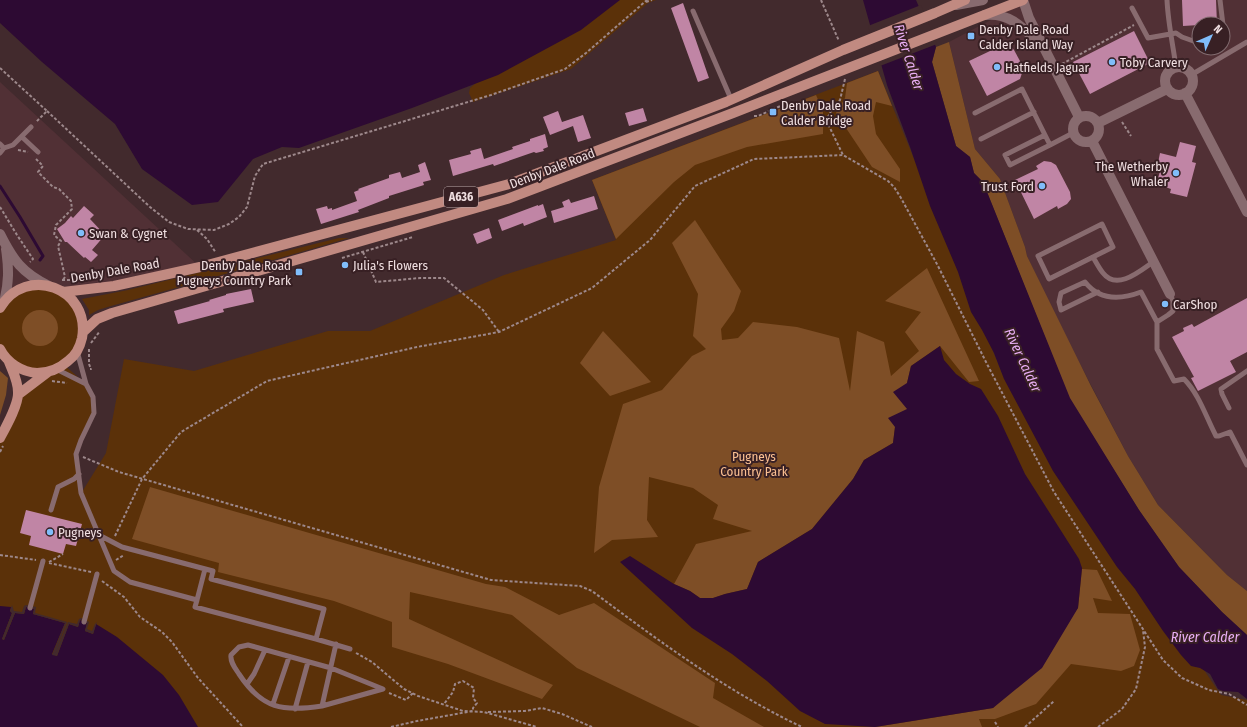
<svg xmlns="http://www.w3.org/2000/svg" width="1247" height="727" font-family="'Fira Sans Condensed',sans-serif">
  <style>
    .built { fill: #513035; fill-rule: evenodd }
    .green { fill: #5b3109 }
    .forest { fill: #7e4e26 }
    .water { fill: #2d0a33 }
    .pier { fill: #422a2d }
    .lines { fill: none; stroke-linecap: round; stroke-linejoin: round }
    .stream { stroke: #2d0a33; stroke-width: 3 }
    .building { fill: #c085a5 }
    .path { stroke: #9d888b; stroke-width: 2; stroke-dasharray: 3 2; stroke-linecap: butt }
    .lane { stroke: #886b6f; stroke-width: 5 }
    .street { stroke: #886b6f; stroke-width: 10 }
    .secondary { stroke: #886b6f; stroke-width: 10 }
    .primary { stroke: #c18a81; stroke-width: 10 }
    .poi-dot { fill: #80bdfa; stroke: #382024; stroke-width: 1.5 }
    .labels { text-anchor: middle; stroke-width: 4; stroke-linejoin: round; paint-order: stroke }
    .shield { fill: #382024; stroke: #b9a6a8; stroke-width: 1 }
    .shield-label { font-size: 12px; font-weight: bold; fill: #f0dfe1 }
    .poi-label { font-size: 13px; fill: #f0dfe1; stroke: #382024; text-anchor: start }
    .street-label { font-size: 13px; fill: #f0dfe1; stroke: #382024 }
    .park-label { font-size: 13px; fill: #fcc092; stroke: #382024 }
    .water-label { font-size: 14px; font-style: italic; fill: #e9aef4; stroke: #382024 }
  </style>
  <rect width="100%" height="100%" fill="#422a2d"/>
  <path class="built" d="M1029,0H1247V591L1227,575L1158,505L1128,456L1056,318L1027,256L1025,247L1000,179L975,149L949,42ZM1199,24H1223V48H1199Z
    M0,82L200,267L0,308Z"/>
  <path class="green" d="M618,0H656L648,3L571,69L473,102L469,93L470,88L477,82Z
    M878,71L1002,373L1221,695L1247,700V727H0V438L19,394L47,372H31L0,349V308L4,302L38,285L72,300L83,332L64,365L86,384L93,397L94,413L76,454L82,492L106,453L124,359L194,371L328,331H370L504,275L616,240L592,180Z
    M339,238H349L190,284L111,306L98,310L89,315V310L82,299L128,290Z"/>
  <path class="forest" d="M949,42L975,149L1000,179L1025,247L1027,256L1091,386L1128,456L1158,505L1227,575L1247,591V635L1222,612L1179,567L1139,510L1070,400L983,182L974,173L970,157L956,146L932,62L936,47Z
    M878,71L892,106L876,102L873,116L876,134L900,169V182L872,167L836,113L845,98L847,83Z
    M816,95L823,111V134L747,147L695,165L674,182L616,239L592,180Z
    M695,220L741,291L734,311L721,329L722,340L738,338L753,322L797,327L839,338L850,391L857,331L884,342L891,376L919,351L905,332L921,312L885,301L927,268L979,381L969,382L940,346L911,366L907,383L908,409L895,427L893,443L864,460L853,479L812,529L758,562L747,589L725,594L713,598H700L690,591L674,584L696,544L752,531L713,519L718,505L693,488L649,477L647,520L658,537L612,540L594,553L599,487L623,404L662,390L692,356L706,349L693,336L698,294L672,243Z
    M22 328a18 18 0 1 1 36 0a18 18 0 1 1-36 0Z
    M603,331L651,382L610,396L580,363Z
    M0,371L8,378L6,395L0,415Z
    M150,487L486,584L505,587L559,615L594,603L715,683L713,698L764,727H700L577,668L512,615L410,592L409,619L553,685L542,699L448,664L392,647V622L334,601L218,572L219,563L132,539Z
    M1082,569L1097,570L1112,601L1093,598L1098,613L1130,614L1140,650L1134,666L1121,671L1071,664L1036,704L995,719H979L982,727H875L993,708L1078,608Z"/>
  <path class="water" d="M0,0H620L581,30L498,75L412,108L299,148L282,147L253,159L218,202L192,205L142,169L115,124L42,62L0,23Z
    M863,0H916L936,47L932,62L956,146L970,157L974,173L983,182L1070,398L1139,510L1179,567L1222,612L1247,635V699L1238,692L1223,691L1218,689L1210,674L1200,668L1191,666L1181,655L1163,631L1135,589L1117,567L1053,471L1004,379L994,353L982,330L971,312L958,272L930,206L910,147L887,85Z
    M940,346L944,360L956,374L970,384L981,389L998,416L1025,474L1079,559L1082,568L1078,608L1042,668L993,708L875,727L825,724L800,711L767,681L732,654L692,628L620,562L630,556L674,584L690,591L700,598H713L725,594L747,589L758,562L812,529L853,479L864,460L893,443L895,427L888,418L907,409L893,392L907,383L911,366Z
    M0,606L11,607L10,611L12,613L2,639L4,640L15,613L24,614L26,607L34,609L33,614L65,623L52,654L57,656L69,624L78,627L80,620L87,623L85,631L93,634L96,624L117,637L163,675L179,695L198,727H0Z"/>
  <path class="pier" d="M921,5L937,44L880,66L868,26Z
    M12,605L14,611L22,612L24,606L26,605L36,607L35,613L67,622L55,654L68,622L77,624L79,619L81,618L89,622L87,629L92,631L95,624L97,622L93,634L85,631L87,623L80,620L78,627L69,624L57,656L52,655L65,623L33,614L34,609L26,607L24,614L15,613L4,640L2,639L12,613L10,611Z"/>
  <g class="lines">
    <path class="stream" d="M0,186L20,217L43,256L40,260"/>
  </g>
  <path class="building" d="M1182,0H1216L1217,24H1199V25L1183,26Z
    M683,3L709,78L698,82L671,8Z
    M1134,31L1150,63L1090,94L1073,62Z
    M1001,40L1007,42L1014,50L1020,61L1022,73L1020,79L987,96L969,61L990,51V45L995,41Z
    M643,108L647,121L629,126L625,113Z
    M558,111L562,122L583,115L591,138L578,142L573,126L550,135L543,117Z
    M545,134L548,147L543,149L544,151L536,153L534,152L494,166L493,164L453,176L449,160L471,154L470,151L481,148L484,159L513,149L512,147L530,141V139Z
    M1180,142L1196,146L1192,162L1196,163L1187,197L1170,193L1171,189L1165,187V184L1157,182L1162,164L1158,163L1160,153L1176,157Z
    M1044,161L1051,162L1056,165L1070,192L1071,199L1067,204L1058,209L1057,206L1034,219L1015,180L1038,169L1036,166Z
    M425,162L431,180L423,182L424,185L389,196V198L358,210L359,212L321,224L316,209L327,206L328,209L332,208V210L357,201L354,192L359,190L358,189L389,178V175L400,172L402,178L420,172L418,165Z
    M594,196L598,209L554,223L551,211L564,207L562,202L569,199L571,203Z
    M543,204L547,217L524,226L523,223L502,231L498,220L538,205V206Z
    M84,206L94,215L90,219L105,235L92,250L98,255L91,262L85,257L84,258L67,242H65L57,229L65,223L71,216L73,218Z
    M489,228L492,238L477,244L473,234Z
    M251,289L254,302L223,309L224,312L178,324L174,311L210,301L209,300L226,295V294Z
    M1247,298V352L1230,361L1236,372L1198,391L1191,378L1194,377L1172,337L1184,331L1183,328L1192,324L1194,327Z
    M26,510L82,524L76,546L66,544L63,554L29,545L31,536L20,533Z"/>
  <g class="lines">
    <path class="path" d="M821,0L839,41
      M646,2L652,0
      M1062,64L1134,25
      M0,68L47,111L36,122
      M845,79L840,100L831,111L828,117L829,126L843,155L888,181L894,187L901,198L938,266L987,364L1054,492L1163,660L1182,678L1209,690L1229,694L1247,705
      M47,111L150,207L169,222L188,229L214,230L229,224L239,217L247,207L255,176L263,164L491,95L565,69L586,53L647,0
      M754,116H758L785,104
      M1122,122L1131,136
      M18,150L28,152
      M36,159L43,166L38,172L53,187L59,189L71,201L72,209L56,225L54,235L61,241L58,246L65,277L63,280
      M0,207L17,235L33,259L30,262
      M197,230L207,239L216,253
      M363,252L376,282L420,278H444L483,310L499,332
      M342,258L413,237
      M62,280H72
      M91,343L100,331
      M89,349V364L91,369H90
      M52,381L67,383
      M0,452L3,446
      M83,457L119,472L491,580L580,586L592,591C659,641 726,691 802,727
      M115,536L142,479L181,432L267,381L417,347L499,332L592,288L650,240L695,186L754,159L843,155
      M0,555L36,560
      M116,560L124,555
      M49,562L63,554
      M49,563L91,572
      M102,581L124,597L140,617L162,632L172,642L198,678L243,727
      M356,653L372,662L404,689L418,696L463,711L484,712L537,727
      M389,693L406,700L413,693
      M488,712L525,711L542,708L562,714L592,727
      M995,722L998,727
      M391,727L417,721L473,711V708L477,703L473,698L474,688L463,681L455,684L453,692L444,704
      M1025,727L1054,701
      M1098,727L1122,709L1136,689L1145,647L1143,630"/>
    <path class="lane" d="M1167,0C1168,23 1173,45 1176,67
      M1220,0L1223,25
      M1132,8L1148,38L1176,33L1182,37L1199,43
      M693,11L731,99
      M1191,75L1247,42
      M975,113L1022,89L1050,145L1073,133
      M1045,135L1005,155L1010,165L1050,145
      M22,137L38,152
      M981,139L1034,112
      M0,144L4,148L0,153
      M4,148L13,145L31,127
      M1102,224L1113,247L1049,279L1038,256Z
      M1093,257C1096,262 1099,268 1103,273C1117,291 1140,271 1153,262
      M1098,292L1061,310L1059,302L1061,293L1085,282C1099,300 1120,300 1141,292L1157,322V349L1174,381L1184,379C1199,394 1206,417 1216,436H1219L1230,432L1247,465
      M1173,306L1177,308L1189,304L1191,302
      M1157,322L1168,315L1173,311V301L1170,294
      M77,351L86,384L93,397L94,413L81,440L76,454L81,493L114,571L130,582L197,600L195,607L316,639L324,609L211,579L213,571L122,547L99,535
      M56,369L86,384
      M1229,408L1222,394L1221,389L1247,371
      M51,510L58,487L74,479L79,474
      M197,600L205,569
      M30,608L43,561
      M84,622L97,574
      M316,639L350,649
      M247,684L254,674L265,650
      M273,704L289,657
      M322,706L383,689L331,668L248,645L239,647L231,655C230,662 235,668 239,674C262,709 283,712 322,706L336,644
      M295,709L308,662"/>
    <path class="street" d="M1023,0L1029,18L1079,117
      M956,5L983,0
      M985,15C1009,12 1023,28 1039,43
      M1165 81a14 14 0 1 1 28 0a14 14 0 1 1-28 0Z
      M1185,93L1247,212
      M1073 129a13 13 0 1 1 26 0a13 13 0 1 1-26 0Z
      M1098,123L1167,89
      M1092,141L1170,294"/>
    <path class="secondary" d="M0,234C13,260 22,273 49,286
      M4,302C9,282 9,269 6,249"/>
    <path class="primary" d="M63,292L114,286L200,267L509,184L726,102L843,50L935,13L965,0
      M0,308C26,264 91,288 82,338C80,347 75,356 68,361C59,369 48,373 37,373C22,372 7,363 0,349
      M83,332L97,319L112,313L507,199L733,113L1023,0
      M19,394L48,372
      M0,438C6,427 19,404 18,392C18,381 13,372 9,362"/>
  </g>
  <g class="poi-dot">
    <rect x="967" y="32" width="8" height="8" rx="2"/>
    <circle cx="1112" cy="62" r="4"/>
    <circle cx="997" cy="67" r="4"/>
    <rect x="769" y="108" width="8" height="8" rx="2"/>
    <circle cx="1176" cy="173" r="4"/>
    <circle cx="1042" cy="186" r="4"/>
    <circle cx="81" cy="233" r="4"/>
    <circle cx="345" cy="265" r="4"/>
    <rect x="295" y="268" width="8" height="8" rx="2"/>
    <circle cx="1165" cy="304" r="4"/>
    <circle cx="50" cy="532" r="4"/>
  </g>
  <g class="labels">
    <rect class="shield" x="444" y="187" width="34" height="20" rx="3"/>
    <g class="shield-label">
      <text x="461" y="201">A636</text>
    </g>
    <g class="poi-label">
      <text x="979" y="34">Denby Dale Road<tspan x="979" dy="15">Calder Island Way</tspan></text>
      <text x="1120" y="67">Toby Carvery</text>
      <text x="1005" y="72">Hatfields Jaguar</text>
      <text x="781" y="110">Denby Dale Road<tspan x="781" dy="15">Calder Bridge</tspan></text>
      <text x="1168" y="171" text-anchor="end">The Wetherby<tspan x="1168" dy="15">Whaler</tspan></text>
      <text x="1034" y="191" text-anchor="end">Trust Ford</text>
      <text x="89" y="238">Swan &amp; Cygnet</text>
      <text x="291" y="270" text-anchor="end">Denby Dale Road<tspan x="291" dy="15">Pugneys Country Park</tspan></text>
      <text x="353" y="270">Julia's Flowers</text>
      <text x="1173" y="309">CarShop</text>
      <text x="58" y="537">Pugneys</text>
    </g>
    <g class="street-label">
      <text transform="translate(552 168) rotate(-21)" y="5">Denby Dale Road</text>
      <text transform="translate(115 270) rotate(-10)" y="5">Denby Dale Road</text>
    </g>
    <g class="park-label">
      <text x="754" y="461">Pugneys<tspan x="754" dy="15">Country Park</tspan></text>
    </g>
    <g class="water-label">
      <text transform="translate(909 57) rotate(72)" y="5">River Calder</text>
      <text transform="translate(1023 360) rotate(65)" y="5">River Calder</text>
      <text x="1205" y="642">River Calder</text>
    </g>
  </g>
  <g transform="translate(1211 36) rotate(45)"><circle r="19" fill="#382024" stroke="#826c70"/>
  <path d="M0-3L7 15L0 10L-7 15Z" fill="#80bdfa"/>
  <text y="-6" font-size="11" font-weight="bold" text-anchor="middle" fill="#f0dfe1">N</text>
  </g>
</svg>
